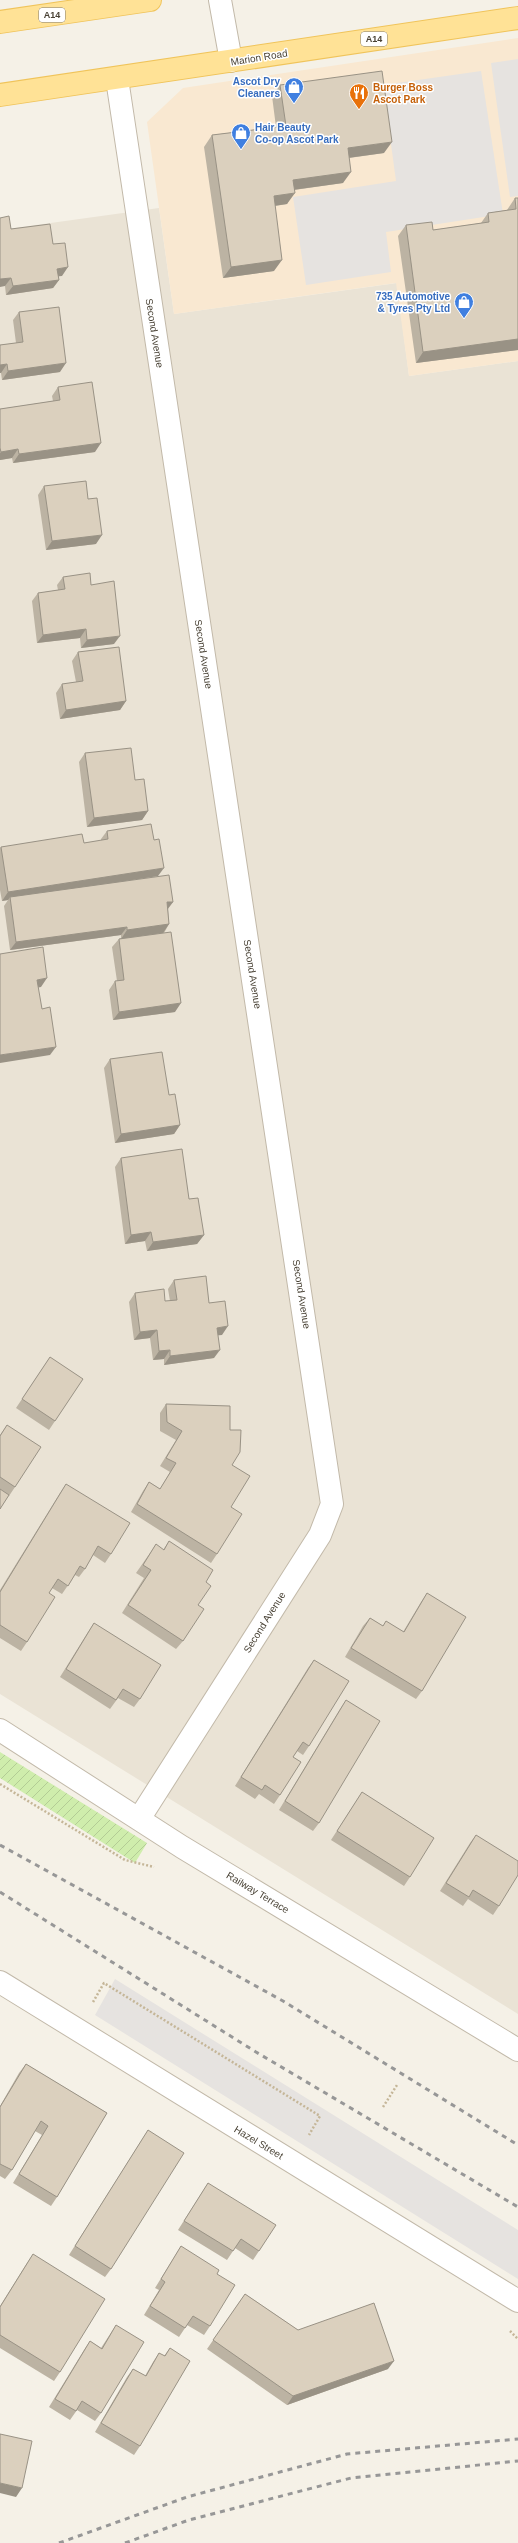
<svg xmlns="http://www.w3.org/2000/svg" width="518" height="2543" font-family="Arial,sans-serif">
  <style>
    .residential { fill: #eae3d5 }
    .commercial { fill: #f9e8d1 }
    .garden { fill: url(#garden-furrows) }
    .parking { fill: #e6e3e0 }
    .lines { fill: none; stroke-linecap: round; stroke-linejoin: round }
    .minor-casing { stroke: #c2b9a9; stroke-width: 24 }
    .major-casing { stroke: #f0c45b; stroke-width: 24 }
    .path { stroke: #c5b698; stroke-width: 2.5; stroke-dasharray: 2 2; stroke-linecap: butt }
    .minor { stroke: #fff; stroke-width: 22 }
    .major { stroke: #ffe296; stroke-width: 22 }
    .rail { stroke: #979797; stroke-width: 3; stroke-dasharray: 5 5; stroke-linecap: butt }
    .wall { fill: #bcb3a3 }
    .shaded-wall { fill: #999285 }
    .building { fill: #dbd0be; stroke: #999285 }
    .labels { text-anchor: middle; stroke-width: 3; stroke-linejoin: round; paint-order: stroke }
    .shield { fill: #fff; stroke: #807b72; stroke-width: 1 }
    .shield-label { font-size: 9px; font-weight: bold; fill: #494235 }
    .street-label { font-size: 10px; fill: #494235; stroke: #fff }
    .shop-label { font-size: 10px; font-weight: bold; fill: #366cbe; stroke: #fff; text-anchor: end }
    .food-label { font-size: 10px; font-weight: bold; fill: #c56008; stroke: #fff; text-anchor: start }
  </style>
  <defs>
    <pattern id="garden-furrows" width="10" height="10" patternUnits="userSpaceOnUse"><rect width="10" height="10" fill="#cfedac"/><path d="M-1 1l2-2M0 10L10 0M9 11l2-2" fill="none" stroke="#b3cc95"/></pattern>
  </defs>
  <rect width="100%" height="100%" fill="#f5f1e7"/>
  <path class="residential" d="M159,208L174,314L397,283L409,376L518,361V2014L0,1694V230Z"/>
  <path class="commercial" d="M518,38V361L409,376L396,283L174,314L147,122L183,88Z"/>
  <path class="garden" d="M0,1752L147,1843L135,1863L0,1778Z"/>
  <path class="parking" d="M518,59V196L510,197L491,63Z
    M481,71L503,214L386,232L391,272L306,285L293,197L396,181L383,85Z
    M115,1979L518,2230V2279L95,2015Z"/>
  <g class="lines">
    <defs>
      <path id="minor" d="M220,0L231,61
        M117,79L332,1504L320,1535L139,1819
        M0,1730L182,1847L518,2050
        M0,1982L518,2301"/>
      <path id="major" d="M0,22L150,0
        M0,95L518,18"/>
    </defs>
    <use href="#minor" class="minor-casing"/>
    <use href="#major" class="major-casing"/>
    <path class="path" d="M0,1784L125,1860L154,1867
      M93,2002L104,1983L320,2116L309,2135
      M383,2107L397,2085
      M510,2331L518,2339"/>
    <use href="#minor" class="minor"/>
    <use href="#major" class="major"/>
    <path class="rail" d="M0,1845L283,2001L518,2145
      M0,1892L256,2052L518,2207
      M59,2543L187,2497L347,2454L518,2439
      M125,2543L189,2520L351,2478L518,2461"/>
  </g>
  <path class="wall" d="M280,85L384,153L349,158L343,183L294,190L287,204L275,206L274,271L223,278L204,147L212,135L276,127L272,96Z
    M515,198H518V350L416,363L398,236L406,225L433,230L481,223L488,213L507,210Z
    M11,229L53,244L62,276H59V280L53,288L6,295L5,286Z
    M19,312L60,372L2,380L1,373H0V345L16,343L13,320Z
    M58,387L95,452L13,463L12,458L0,460V409L53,401L52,396Z
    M44,486L88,499L96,544L46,550L38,495Z
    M63,577L91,585L114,644L81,648L80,638L37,643L32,601L38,593L58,590L57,585Z
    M78,652L126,701L120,710L60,719L56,693L62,684L76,682L72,661Z
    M85,753L135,780L148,811L142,820L87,827L79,762Z
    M107,831L158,876L126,881L173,902L168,909L169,924L164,933L175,1012L113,1020L109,990L115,981H117L112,947L119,939L121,938V935L10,950L4,906L8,900L2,901L0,890V848L1,847L84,843L101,841V839Z
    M110,1059L169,1095L180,1125L174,1134L115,1143L104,1068Z
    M121,1158L189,1199L204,1235L197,1244L147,1251L145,1241L125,1244L115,1167Z
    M174,1280L209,1303L222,1335H218L214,1358L164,1365V1359L153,1360L150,1338L134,1340L129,1302L135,1293L165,1301H170L168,1289Z
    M50,1357L55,1421L49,1430L16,1408Z
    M166,1404L230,1430L232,1465L231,1507L217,1554L211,1563L131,1512L143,1491L149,1482L160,1489L170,1472L160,1466L176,1440L160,1431V1413Z
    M7,1425L15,1487L9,1496V1495L0,1509V1435Z
    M66,1484L111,1554L105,1563L93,1555L85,1569L79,1577L75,1575L62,1594L52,1588L49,1593L27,1642L21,1651L0,1638V1590L60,1493Z
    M169,1541L206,1582L198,1605L183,1641L176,1649L122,1613L144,1578L136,1573L150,1553L156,1544L163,1550Z
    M427,1593L422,1691L416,1699L345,1657L363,1626L370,1618L383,1626L386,1621L403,1632L421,1602Z
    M94,1623L140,1699L134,1707L118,1698L110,1709L60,1677L88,1632Z
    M314,1660L309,1746L303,1755L297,1751L293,1757L280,1795L274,1804L259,1794L255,1799L235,1786L308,1668Z
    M346,1700L319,1823L313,1831L279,1810L340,1709Z
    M362,1792L410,1877L404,1886L331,1840Z
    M476,1835L499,1906L493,1915L468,1899L463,1906L440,1891L470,1843Z
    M26,2064L107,2113L57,2197L51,2206L13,2183L42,2135L35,2131L12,2170L5,2179L0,2176V2106L19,2073Z
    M148,2130L111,2269L105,2277L69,2255Z
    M208,2183L259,2251L253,2260L235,2248L227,2260L178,2230Z
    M181,2246L217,2274L210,2326L204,2335L187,2325L179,2337L144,2315L159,2290L155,2288Z
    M33,2254L60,2372L54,2381L0,2348V2306L27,2263Z
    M245,2294L298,2330L388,2369L287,2405L207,2349Z
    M116,2325L101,2413L95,2421L77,2410L70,2420L49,2407L84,2350L90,2341L101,2348Z
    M170,2348L140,2446L134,2455L95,2432L127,2377L133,2369L145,2376L153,2362L159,2353L164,2356Z"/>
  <path class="shaded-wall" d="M392,142L384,153L340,159L348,148Z
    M351,172L343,183L285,191L293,180Z
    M295,193L287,204L266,207L274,196Z
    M282,260L274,271L223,278L231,267Z
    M68,267L62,276L51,277L57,269Z
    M11,278L5,286L0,287V279Z
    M59,280L53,288L6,295L13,286Z
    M518,339V350L416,363L423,352Z
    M66,363L60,372L2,380L8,371Z
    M7,364L1,373H0V365Z
    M101,443L95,452L13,463L19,454Z
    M18,449L12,458L0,460V453L1,452Z
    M102,535L96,544L46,550L52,541Z
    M86,629L80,638L37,643L43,635Z
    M120,636L114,644L81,648L87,640Z
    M126,701L120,710L60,719L66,710Z
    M148,811L142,820L87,827L94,818Z
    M164,868L158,876L10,899V897L8,900L2,901L8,892Z
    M167,902H173L166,911Z
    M169,924L163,933L121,939L127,930Z
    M127,927L121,935L10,950L16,942Z
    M47,978L41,987L31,989L37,980Z
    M181,1003L175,1012L113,1020L119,1012Z
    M56,1047L50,1055L0,1063V1055Z
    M180,1125L174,1134L115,1143L121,1134Z
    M151,1232L145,1241L125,1244L131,1235Z
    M204,1235L197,1244L147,1251L153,1242Z
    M228,1326L222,1335L211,1336L217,1328Z
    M157,1330L150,1338L134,1340L140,1332Z
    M170,1350L164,1359L153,1360L159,1351Z
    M220,1350L214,1358L164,1365L170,1356Z
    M394,2361L388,2369L287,2405L293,2396Z
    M0,2483L22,2488L16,2497L0,2493Z"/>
  <path class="building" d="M382,71L392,142L348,148L351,172L293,180L295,193L274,196L282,260L231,267L212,135L286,126L280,85Z
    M515,198H518V339L423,352L406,225L432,222L433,230L489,222L488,213L516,209Z
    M9,216L11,229L50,224L53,244L65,243L68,267L57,269L59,280L13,286L11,278L0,279V218Z
    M59,307L66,363L8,371L7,364L0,365V345L23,342L19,312Z
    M92,382L101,443L19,454L18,449L1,452L0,448V409L60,400L58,387Z
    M86,481L88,499L97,498L102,535L52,541L44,486Z
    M90,573L91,585L114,581L120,636L87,640L86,629L43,635L38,593L65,589L63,577Z
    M119,647L126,701L66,710L62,684L83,681L78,652Z
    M131,748L135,780L144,779L148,811L94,818L85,753Z
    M151,824L154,840L159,839L164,868L8,892L1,847L82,834L84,843L108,839L107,831Z
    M169,875L173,902H167L169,924L127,930V927L16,942L10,897Z
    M171,932L181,1003L119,1012L115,981L124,980L119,939Z
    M43,947L47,978L37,980L42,1009L50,1007L56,1047L0,1055V954Z
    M162,1052L169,1095L175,1094L180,1125L121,1134L110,1059Z
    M182,1149L189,1199L198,1198L204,1235L153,1242L151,1232L131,1235L121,1158Z
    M206,1276L209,1303L225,1301L228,1326L217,1328L220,1350L170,1356V1350L159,1351L157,1330L140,1332L135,1293L164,1289L165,1301L177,1300L174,1280Z
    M50,1357L83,1379L55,1421L22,1399Z
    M166,1404L230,1406V1430H241L240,1452L232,1465L250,1476L231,1507L242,1514L217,1554L137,1504L149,1482L160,1489L176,1463L166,1458L182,1431L167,1422Z
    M7,1425L41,1447L15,1487L0,1477V1436Z
    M66,1484L130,1523L111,1554L98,1546L85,1569L80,1566L68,1586L58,1579L49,1593L55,1597L27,1642L0,1625V1592Z
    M0,1489L9,1495L0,1509Z
    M169,1541L213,1570L206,1582L211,1586L198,1605L204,1609L183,1641L128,1605L151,1570L143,1565L156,1544L164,1550Z
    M427,1593L466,1617L422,1691L351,1648L370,1618L383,1626L386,1621L404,1632Z
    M94,1623L161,1665L140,1699L123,1689L116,1700L66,1669Z
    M314,1660L349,1681L309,1746L303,1742L293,1757L301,1762L280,1795L265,1785L262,1790L241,1777Z
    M346,1700L380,1721L319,1823L285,1801Z
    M362,1792L434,1838L410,1877L337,1831Z
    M476,1835L518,1861V1875L499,1906L473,1890L469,1897L446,1883Z
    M26,2064L107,2113L57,2197L19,2174L48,2126L41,2121L12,2170L0,2164V2107Z
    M148,2130L184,2153L111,2269L75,2246Z
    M208,2183L276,2225L259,2251L241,2239L233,2251L184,2221Z
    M181,2246L219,2270L217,2274L235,2285L210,2326L193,2316L185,2328L150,2306L165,2282L161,2279Z
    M33,2254L105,2299L60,2372L0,2335V2307Z
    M245,2294L298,2330L374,2303L394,2361L293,2396L213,2340Z
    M116,2325L144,2342L101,2413L82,2401L76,2411L55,2399L90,2341L102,2349Z
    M170,2348L190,2361L140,2446L101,2423L133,2369L146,2376L159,2353L165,2356Z
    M0,2434L32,2441L22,2488L0,2483Z"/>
  <defs>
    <symbol id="shop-pin" viewBox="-11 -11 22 30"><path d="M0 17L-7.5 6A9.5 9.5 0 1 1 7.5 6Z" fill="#3f7fe0" stroke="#fff"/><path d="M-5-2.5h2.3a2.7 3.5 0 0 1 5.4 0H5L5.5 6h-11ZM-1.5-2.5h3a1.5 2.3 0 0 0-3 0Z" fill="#fff"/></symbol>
    <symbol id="restaurant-pin" viewBox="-11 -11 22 30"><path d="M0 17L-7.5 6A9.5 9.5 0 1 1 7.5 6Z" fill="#e8710a" stroke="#fff"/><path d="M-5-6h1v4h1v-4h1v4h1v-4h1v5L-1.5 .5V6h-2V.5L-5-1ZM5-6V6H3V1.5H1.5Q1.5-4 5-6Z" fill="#fff"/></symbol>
  </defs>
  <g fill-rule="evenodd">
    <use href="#shop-pin" x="283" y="76" width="22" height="30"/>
    <use href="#restaurant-pin" x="348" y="82" width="22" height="30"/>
    <use href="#shop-pin" x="230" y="122" width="22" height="30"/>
    <use href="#shop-pin" x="453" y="291" width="22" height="30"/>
  </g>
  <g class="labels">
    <g class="shield">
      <rect x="39" y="8" width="26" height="14" rx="3"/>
      <rect x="361" y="32" width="26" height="14" rx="3"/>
    </g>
    <g class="shield-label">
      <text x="52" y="18">A14</text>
      <text x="374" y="42">A14</text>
    </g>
    <g class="street-label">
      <text transform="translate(259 57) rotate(-9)" y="4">Marion Road</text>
      <text transform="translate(155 333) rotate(81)" y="4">Second Avenue</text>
      <text transform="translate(204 654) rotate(81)" y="4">Second Avenue</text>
      <text transform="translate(253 974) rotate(81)" y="4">Second Avenue</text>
      <text transform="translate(302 1294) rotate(81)" y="4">Second Avenue</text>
      <text transform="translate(264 1622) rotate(-58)" y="4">Second Avenue</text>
      <text transform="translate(258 1892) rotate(31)" y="4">Railway Terrace</text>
      <text transform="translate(259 2142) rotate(31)" y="4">Hazel Street</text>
    </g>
    <g class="shop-label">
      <text x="280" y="85">Ascot Dry<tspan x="280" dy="12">Cleaners</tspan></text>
      <text x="255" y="131" text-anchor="start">Hair Beauty<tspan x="255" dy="12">Co-op Ascot Park</tspan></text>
      <text x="450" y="300">735 Automotive<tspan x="450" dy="12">&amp; Tyres Pty Ltd</tspan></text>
    </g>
    <g class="food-label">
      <text x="373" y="91">Burger Boss<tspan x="373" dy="12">Ascot Park</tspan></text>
    </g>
  </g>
</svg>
